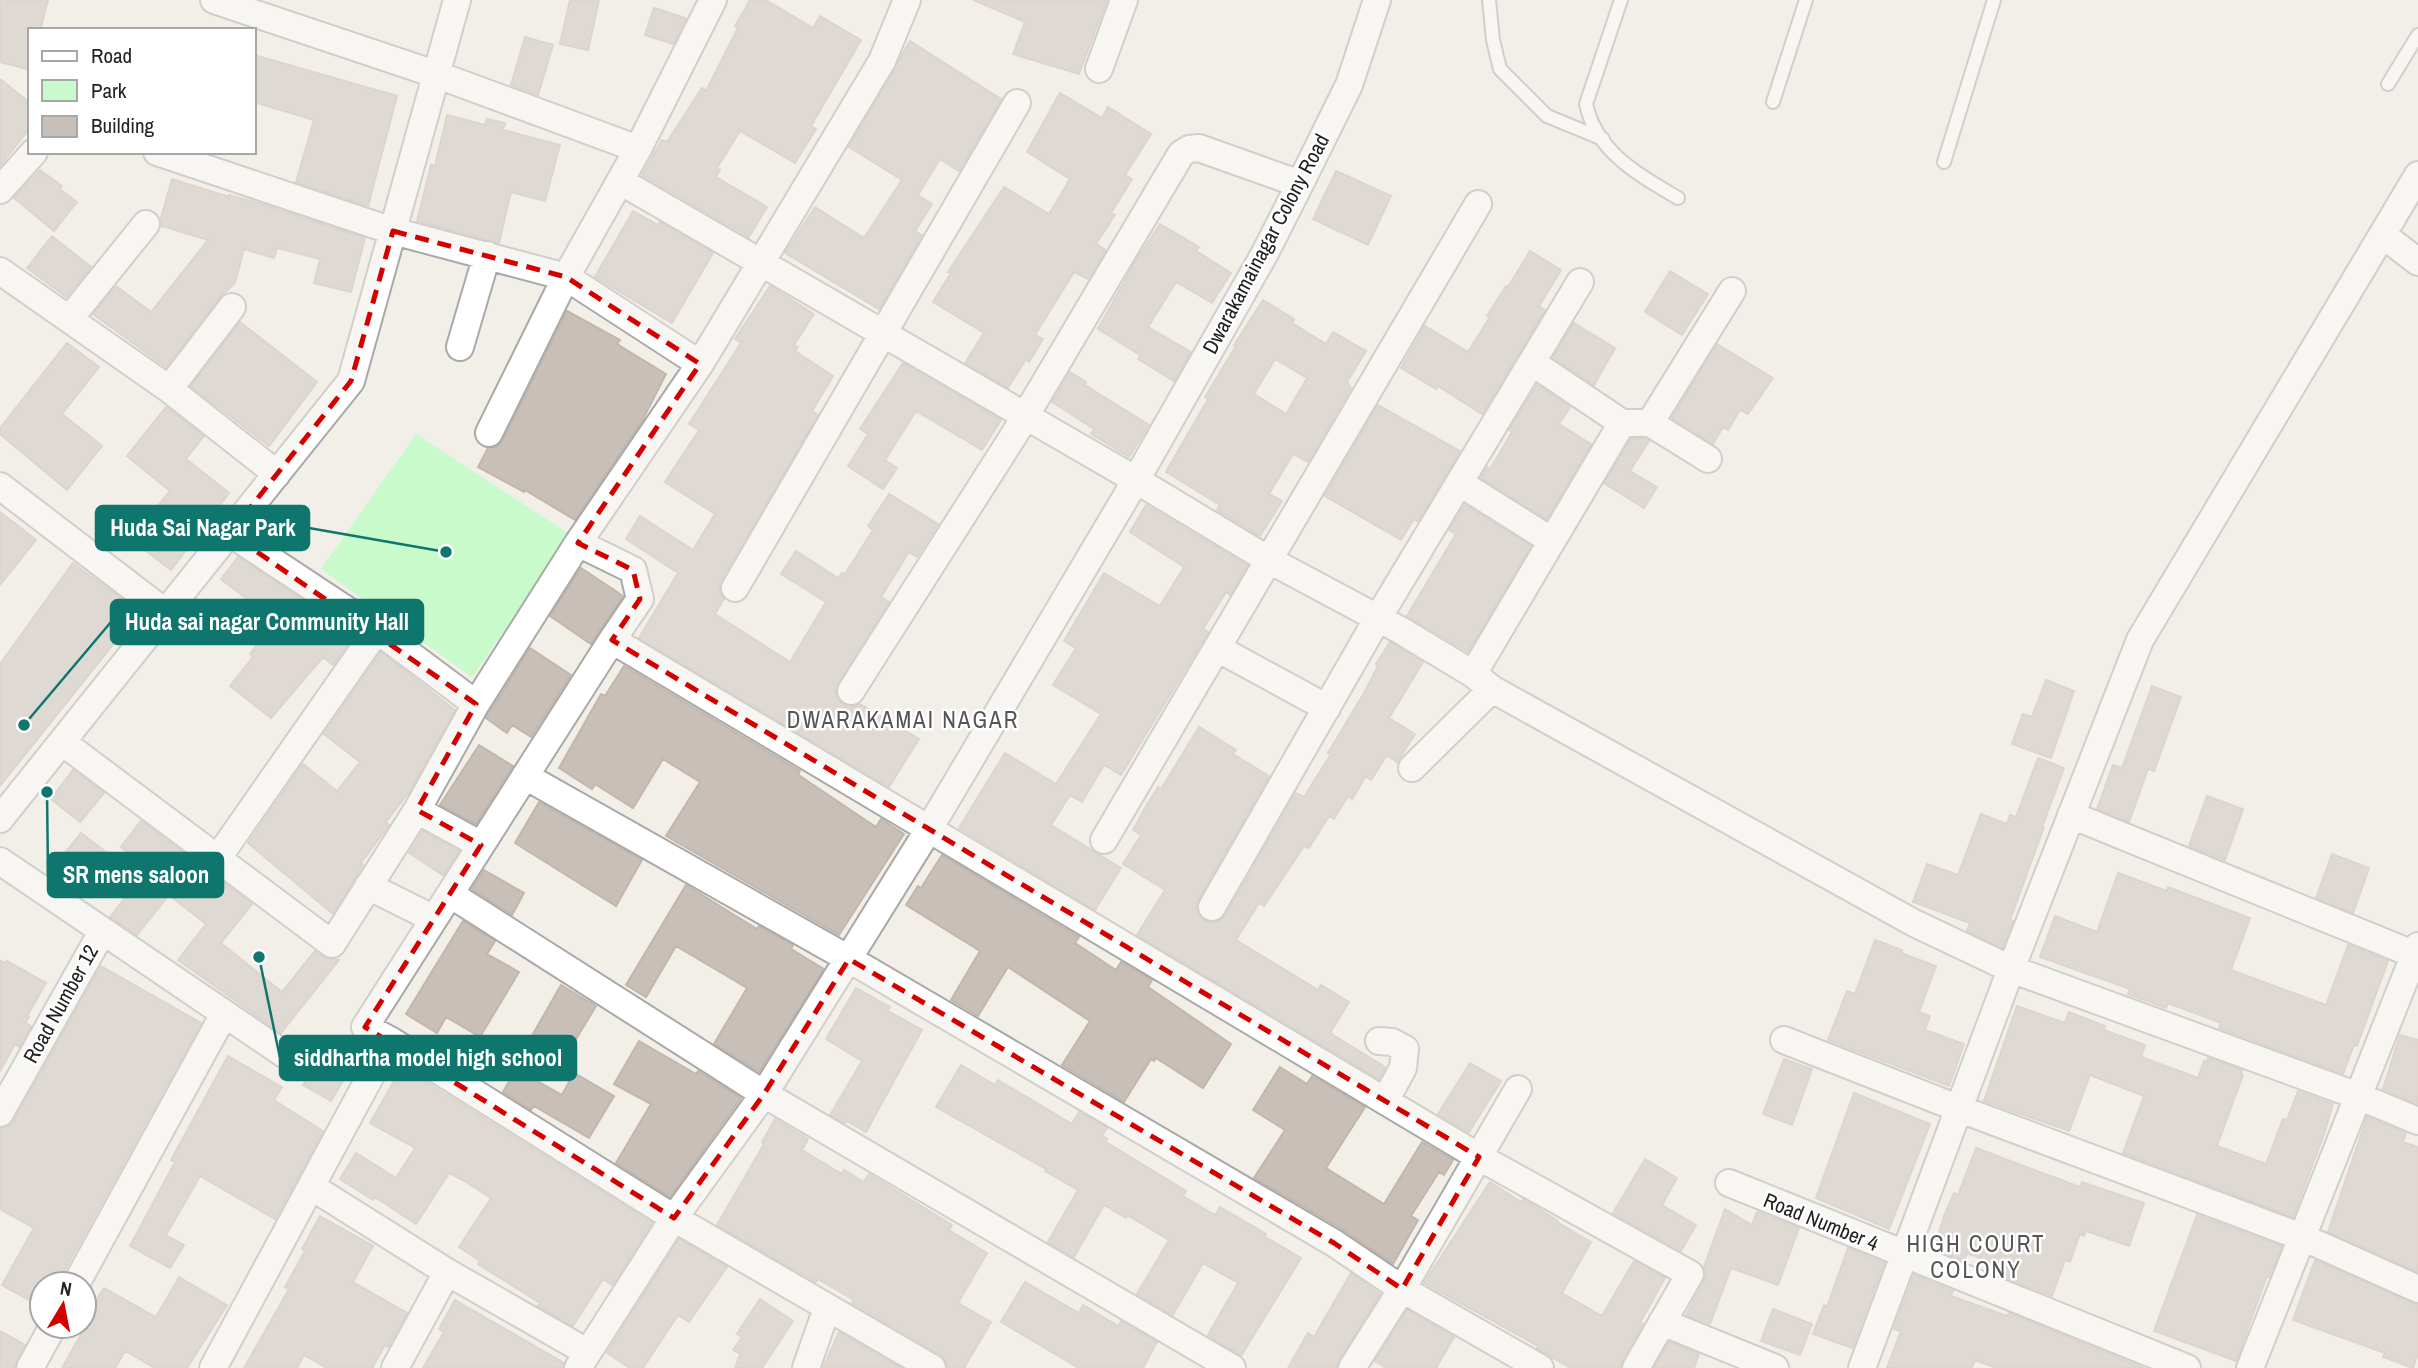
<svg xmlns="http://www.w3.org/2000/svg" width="2418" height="1368" font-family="'Archivo Narrow',sans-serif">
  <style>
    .park { fill: #c8facc }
    .building { fill: #c7bfb8; stroke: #c4b6ab; stroke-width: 2; fill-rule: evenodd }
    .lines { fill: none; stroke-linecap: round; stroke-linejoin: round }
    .lane-casing { stroke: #a9a9a9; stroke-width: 16 }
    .street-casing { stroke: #a9a9a9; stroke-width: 30 }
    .lane { stroke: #fff; stroke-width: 12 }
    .street { stroke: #fff; stroke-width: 26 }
    .marked { fill: none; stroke: #d40000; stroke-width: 5; stroke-dasharray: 14 9; stroke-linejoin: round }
    .labels { text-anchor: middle; stroke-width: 5; stroke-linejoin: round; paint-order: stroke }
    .street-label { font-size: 21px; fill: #222; stroke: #fff }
    .neighbourhood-label { font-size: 23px; letter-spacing: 2px; fill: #555; stroke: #fff }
    .leader { fill: none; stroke: #0f766e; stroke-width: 2.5 }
    .callout-dot { fill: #0f766e; stroke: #fff; stroke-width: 2.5 }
    .callout { fill: #0f766e; stroke: #0f766e; stroke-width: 2.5 }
    .callout-label { font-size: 23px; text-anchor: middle; font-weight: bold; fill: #fff }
  </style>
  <rect width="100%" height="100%" fill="#f2efe9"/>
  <path class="park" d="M416,434L571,535L472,677L321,569Z"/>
  <path class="building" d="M0,0H48L40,30H30V70L0,62Z
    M570,0H599L588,50L560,44Z
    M750,0H766L813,28L820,16L861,40L811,126L816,129L795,163L740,131L717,168L720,170L716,177L767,207L749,237L642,175L662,140L667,142L702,88L706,91L738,28L735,26Z
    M973,0H1107L1079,74L1013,54L1025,22Z
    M654,8L686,18L673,44L645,35Z
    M525,37L553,45L538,95L511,85Z
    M910,41L1001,99L959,171L940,159L918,195L932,204L915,231L922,235L879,309L785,253L815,207L864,238L902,180L849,147Z
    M254,55L397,96L368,206L296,182L314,120L254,102Z
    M0,79L30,103V128L0,166Z
    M1060,93L1102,118L1108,107L1151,134L1125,175L1132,179L1111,213L1115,215L1096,244L1106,250L1088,279L1074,272L1035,335L1043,339L1029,362L1026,359L1008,388L965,363L984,333L933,302L951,273L948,272L1004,187L1049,214L1070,179L1027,152Z
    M447,115L485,125L487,119L505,123L503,130L560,145L545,201L511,192L499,243L417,221L431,165L435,166Z
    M40,170L62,186L60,189L77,202L54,231L14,198Z
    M1336,171L1391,196L1368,245L1313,219Z
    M172,179L229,197V195L259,203L365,238L351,292L314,283L320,259L277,248L274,258L244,249L235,283L220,297L166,367L93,314L116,286L151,312L208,240L162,226L161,218Z
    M633,211L658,225L660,222L713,253L672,323L595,277Z
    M1160,224L1199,247L1196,251L1231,273L1212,303L1176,282L1148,327L1191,352L1174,381L1138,359L1140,355L1098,329L1135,262Z
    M52,236L91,267L66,297L27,268Z
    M1530,251L1561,270L1539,306L1545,310L1482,414L1438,386L1436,389L1401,368L1425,326L1468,352L1490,317L1487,316L1506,286L1508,287Z
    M1670,271L1708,294L1682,335L1645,312Z
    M770,286L814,314L794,345L798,347L795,351L833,376L812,411L818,415L721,580L719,589L724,599L715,614L790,662L826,602L781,574L796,551L838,578L842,573L845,574L873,530L868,526L889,494L938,524L917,557L909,552L881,597L889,602L835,690L837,698L843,705L851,707L860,704L919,739L889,787L639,638L678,573L626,539L640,516L693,550L715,514L665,482L699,430L689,424L741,343L735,339Z
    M1263,300L1294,319L1292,323L1326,344L1333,332L1366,351L1347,382L1351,388L1308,462L1293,454L1269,494L1282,501L1260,536L1217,510L1220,505L1166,472L1208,399L1205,397L1236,346L1234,345ZM1275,359L1307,378L1286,414L1254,394Z
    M567,311L620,340L617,344L666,374L642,421L575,520L525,490L524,492L478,467L488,448L497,446L503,440Z
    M240,322L317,382L269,446L191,386Z
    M1574,323L1615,348L1594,385L1553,357Z
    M67,343L99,367L62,414L102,446L67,490L0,434V428Z
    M1717,344L1773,378L1748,414L1740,410L1728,430L1723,427L1713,444L1672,418Z
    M903,363L1001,420L982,450L916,411L885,460L897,468L883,489L848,466L868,434L860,429Z
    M1070,372L1086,382L1085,385L1149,425L1129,457L1091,434L1094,429L1052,402Z
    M1537,385L1570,407L1559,424L1591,444L1547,519L1481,478L1487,467L1490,469L1512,432L1509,430Z
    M1378,405L1460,451L1418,522L1414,519L1401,540L1325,496Z
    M166,407L204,436L186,459L229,493L171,570L131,539L170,491L127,456Z
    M1631,439H1645L1649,441L1630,471L1657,487L1644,508L1604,483Z
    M1146,505L1247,565L1230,595L1226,592L1203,629L1208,632L1121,775L1104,765L1082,802L1070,795L1051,825L1121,868L1095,910L959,828L1005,753L1056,784L1101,714L1053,685L1076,648L1064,641L1104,573L1160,606L1184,567L1130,532Z
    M1465,505L1531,546L1468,652L1407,616L1456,534L1449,530Z
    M0,512L36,540L0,585Z
    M238,557L322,612L353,637L333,665L323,657L271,718L230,686L253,657L250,654L276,621L221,579Z
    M73,563L139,612L0,786V664Z
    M581,568L623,596L591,644L550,616Z
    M1390,642L1423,662L1389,718L1415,734L1397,762L1387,755L1371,780L1366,776L1352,799L1348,796L1334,819L1329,816L1309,848L1304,846L1264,906L1259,903L1236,940L1318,990L1321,985L1349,1002L1330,1033L1385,1067L1379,1079L1137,935L1165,890L1123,864L1141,835L1133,830L1145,808L1158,787L1161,789L1199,727L1236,750L1233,754L1269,776L1198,900L1196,908L1198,914L1204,920L1211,923L1220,920L1226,915L1296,793L1304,797L1331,754L1328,753L1364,693L1378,666L1376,664Z
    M530,648L571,675L531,737L512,725L507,733L486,718Z
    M381,652L455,710L409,792L386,822L389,825L361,863L363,865L333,914L248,843L303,764L337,791L360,762L324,734Z
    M624,666L800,771L798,774L800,776L876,827L881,819L904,834L839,935L666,836L700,782L663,759L633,808L595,784L592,789L559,768L601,694L605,696Z
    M2046,680L2074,691L2051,758L2012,744L2023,714L2032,717Z
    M2152,686L2181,697L2154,771L2148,769L2129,822L2097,809L2113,765L2122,768Z
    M479,745L513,766L476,824L440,805Z
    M2038,758L2064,768L2042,827H2044L2010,920L2013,921L2002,948L1967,931L1970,923L1913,902L1927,864L1958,875L1981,814L2007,824L2010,815L2016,817Z
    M73,770L104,793L80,822L51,799Z
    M2207,796L2243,809L2225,860L2189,846Z
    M539,802L642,860L616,906L515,843Z
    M141,821L252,904L221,943L282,992L315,951L323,957L339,960L281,1033L178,960L206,924L169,895L137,935L110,917L148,868L121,847Z
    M423,831L459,851L443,875L409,853Z
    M81,833L107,853L75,893L48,874Z
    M2332,854L2369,868L2353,913L2316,898Z
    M942,855L1079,937L1075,943L1116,970L1121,962L1152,980L1148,987L1231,1044L1203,1088L1156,1058L1154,1061L1151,1059L1124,1102L1062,1065L1090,1021L1008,967L978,1016L951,1000L980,951L906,905L918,886L921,888Z
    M484,870L524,893L512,915L472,889Z
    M2118,873L2167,891L2168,887L2250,918L2231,970L2326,1005L2348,945L2388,961L2357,1046L2354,1045L2343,1074L2219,1028L2221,1023L2168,1003L2166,1008L2128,994L2130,989L2040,957L2055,916L2097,932Z
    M686,885L757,929L759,926L793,945L791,949L824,969L759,1072L714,1044L747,988L676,946L646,997L626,985Z
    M463,921L495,941L487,954L519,972L480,1037L446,1017L437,1033L406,1014Z
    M1875,940L1902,950L1901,953L1936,966L1919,1012L1930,1016L1925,1030L1964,1044L1949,1086L1828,1040L1847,991L1855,994Z
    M0,960L5,963L7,961L46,983L27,1016L29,1017L25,1023L31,1026L19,1047L15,1044L0,1071Z
    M101,966L201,1023L57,1284H42V1307L2,1285L34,1228L0,1209V1129L12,1124Z
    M561,985L596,1006L567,1054L533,1034Z
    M856,988L890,1007L888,1011L922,1030L866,1132L847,1121L845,1123L830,1115L862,1061L826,1039Z
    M2017,1006L2065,1023L2069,1012L2105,1026L2104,1030L2145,1045L2141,1057L2198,1078L2204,1061L2207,1062L2208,1058L2242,1070L2241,1074L2243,1075L2217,1146L2266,1164L2283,1119L2287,1120L2298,1091L2333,1104L2324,1134L2293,1217L2123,1153L2144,1096L2090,1075L2069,1131L1984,1101Z
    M2400,1035L2418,1040V1104L2383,1089Z
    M293,1037L350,1069L331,1101L303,1085L315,1068L300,1056L298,1047L291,1040Z
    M639,1041L696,1074L698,1071L741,1098L670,1197L616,1163L651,1104L614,1084Z
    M228,1056L282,1087L274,1100L323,1131L275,1219L200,1176L166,1235L184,1245L170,1268L130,1246L175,1162L171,1160Z
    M1784,1059L1812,1069L1792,1125L1763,1114Z
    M1470,1063L1501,1081L1469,1132L1438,1114Z
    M961,1065L995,1085L998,1080L1072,1124L1079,1112L1107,1128L1102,1136L1107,1139L1106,1142L1186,1191L1183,1196L1215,1215L1220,1207L1266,1234L1265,1237L1301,1258L1241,1356L1208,1335L1238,1283L1203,1263L1173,1315L1137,1294L1169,1240L1127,1215L1126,1218L1104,1205L1074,1257L1048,1242L1078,1190L1045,1171L1046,1169L936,1107Z
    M402,1067L652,1223L612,1285L603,1279L573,1326L538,1306L540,1303L478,1264L480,1261L459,1247L491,1198L461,1179L449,1173L416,1224L375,1197L373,1200L340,1179L356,1153L396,1178L415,1148L370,1123Z
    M1280,1067L1307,1084L1312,1076L1365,1107L1326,1168L1384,1204L1422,1142L1453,1160L1444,1175L1439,1172L1411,1216L1418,1220L1393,1264L1342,1229L1254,1178L1285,1130L1253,1110Z
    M516,1069L562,1095L574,1073L614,1096L589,1138L534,1106L531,1110L503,1092Z
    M1854,1093L1930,1124L1889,1229L1816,1198Z
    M2367,1117L2406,1133L2403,1142L2418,1147V1272L2328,1232Z
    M775,1119L808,1139L802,1150L842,1174L844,1170L864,1182L869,1174L952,1225L949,1230L987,1253L958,1303L991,1322L964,1368H948L946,1361L940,1354L852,1303L854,1300L818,1279L816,1282L717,1225L764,1144L762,1142Z
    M1976,1148L2080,1187L2082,1182L2144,1203L2129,1246L2086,1231L2084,1236L2080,1234L2070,1262L2065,1260L2052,1296L1997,1274L2000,1265L1967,1253L1964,1261L1934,1249L1944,1216L1954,1193L1958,1195Z
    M1645,1159L1677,1178L1662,1205L1696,1225L1681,1251L1613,1213Z
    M1490,1182L1521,1202L1523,1199L1533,1205L1558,1221L1557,1222L1591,1242L1562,1293L1602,1316L1634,1261L1665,1278L1640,1323L1643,1324L1622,1360L1620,1368H1570L1537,1348L1538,1346L1424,1283Z
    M1725,1209L1752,1225L1757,1212L1799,1228L1778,1285L1731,1268L1710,1324L1686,1315L1704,1281L1706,1273L1704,1267Z
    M2197,1215L2282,1246L2269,1277L2267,1276L2236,1361L2154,1331Z
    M320,1216L373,1246L353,1282L407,1313L388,1347L385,1345L372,1368H327L304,1355L297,1368H244L289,1289L285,1287L305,1251L302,1249Z
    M679,1239L727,1267L689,1322L678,1315L643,1368H630L607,1353Z
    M1848,1248L1884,1263L1852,1348L1813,1334L1824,1305L1827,1307Z
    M2315,1260L2418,1305V1353L2413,1368L2383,1357L2385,1353L2293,1320Z
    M1351,1273L1380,1294L1339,1360L1336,1368H1288L1308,1333L1314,1337Z
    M1914,1275L1953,1291L1951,1296L2007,1316L2009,1313L2144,1368H1996L1975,1360L1972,1368H1887L1901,1331L1894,1329Z
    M179,1277L227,1305L187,1368H155L125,1351L115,1368H62L84,1329V1319L104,1288L156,1317Z
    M1025,1282L1079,1313L1083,1305L1118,1326L1121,1321L1157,1342L1143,1368H1079L1001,1322Z
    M760,1299L793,1321L762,1368H735L740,1354L733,1350L742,1337L737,1334Z
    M455,1300L564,1363L562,1368H423L444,1332L439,1329Z
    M1773,1309L1812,1324L1800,1355L1761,1341Z
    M1407,1310L1454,1337L1436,1368H1386L1375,1361Z
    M0,1331L25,1345L14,1368H0Z
    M839,1332L901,1368H823Z
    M1669,1342L1699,1354L1694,1368H1654Z"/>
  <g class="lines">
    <defs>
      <path id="lane" d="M1489,0L1493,40L1500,69L1547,116L1603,139
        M1621,0L1586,104C1596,152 1639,175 1678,198
        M2388,84L2418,35
        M1773,102L1806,0
        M1944,162L1994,0"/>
      <path id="street" d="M214,0L435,74L638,149
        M1099,69L1124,0
        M157,152L393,231L566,277L700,364
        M620,181L1136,480L1269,560L1400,630L1473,674L1492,689L1914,923L2011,969L2358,1096L2418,1121
        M0,190L34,152
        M2383,235L2418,262
        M0,271L169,389L277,474
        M70,318L146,224
        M460,347L487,255
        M169,389L232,307
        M1622,423H1650L1732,291
        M1650,423L1708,459
        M489,433L566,277L638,149L713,0
        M1460,483L1552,541
        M0,486L166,613
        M230,533L377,630L476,704
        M578,543L633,570L640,599L612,640
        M735,588L1017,103
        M1217,648L1327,708
        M1473,674L1622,423L1533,363
        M851,691L1014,435L1181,154L1189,149L1199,148L1300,184
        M62,742L332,944L417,810L476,704L578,543L700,364L882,61L907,0
        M1412,768L1492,689
        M525,776L849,959L1334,1243L1402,1289L1540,1368
        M417,810L481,845
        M2071,815L2418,956
        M0,819L351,381L457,0
        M1104,840L1478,204
        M217,859L377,630
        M0,861L284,1054
        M368,886L434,919
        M450,894L764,1094L1232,1368
        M1212,907L1378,618L1580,282
        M1784,1040L1960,1109L2302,1237L2418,1289
        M1379,1041L1392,1042L1405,1049L1403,1068L1385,1101
        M0,1113L102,932
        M1729,1183L2187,1368
        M312,1187L447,1272L587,1352
        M76,1284L224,1014
        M1662,1322L1775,1368
        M30,1368L53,1326
        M213,1368L390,1040
        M395,1368L447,1272
        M578,1368L674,1218L764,1094L929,829L1136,480L1265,253L1300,184L1349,85L1377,0
        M806,1368L827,1308
        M932,1368L674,1218L390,1040L365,1027L612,640L1479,1157L1690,1274L1636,1368
        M1352,1368L1402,1289L1518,1089
        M1862,1368L2011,969L2140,640L2418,175
        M2250,1368L2418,946"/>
    </defs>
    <use href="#lane" class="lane-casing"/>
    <use href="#street" class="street-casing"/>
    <use href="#lane" class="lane"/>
    <use href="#street" class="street"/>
  </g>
  <path d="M0 0H2418V1368H0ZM393,231L566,277L700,364L578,543L633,570L640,599L612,640L1479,1157L1402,1289L1334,1243L849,959L764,1094L674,1218L365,1027L481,845L417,810L476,704L230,533L351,381Z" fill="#f2efe9" fill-opacity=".55" fill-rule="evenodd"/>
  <path class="marked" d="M393,231L566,277L700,364L578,543L633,570L640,599L612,640L1479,1157L1402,1289L1334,1243L849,959L764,1094L674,1218L365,1027L481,845L417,810L476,704L230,533L351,381Z"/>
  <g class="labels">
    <g class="street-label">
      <text transform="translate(1266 244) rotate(-62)" y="7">Dwarakamainagar Colony Road</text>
      <text transform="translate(61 1004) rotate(-61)" y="7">Road Number 12</text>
      <text transform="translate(1821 1222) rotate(22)" y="7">Road Number 4</text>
    </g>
    <g class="neighbourhood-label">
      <text x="903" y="728">DWARAKAMAI NAGAR</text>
      <text x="1976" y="1252">HIGH COURT<tspan x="1976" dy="26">COLONY</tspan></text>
    </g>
  </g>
  <path class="leader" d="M446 552L309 528M24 725L111 622M47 792L48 875M259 957L280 1058"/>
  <g class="callout-dot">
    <circle cx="446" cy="552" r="7"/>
    <circle cx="24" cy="725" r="7"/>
    <circle cx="47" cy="792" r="7"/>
    <circle cx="259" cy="957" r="7"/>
  </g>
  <g class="callout">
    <rect x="96" y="506" width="213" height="44" rx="7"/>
    <rect x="111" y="600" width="312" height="44" rx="7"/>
    <rect x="48" y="853" width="175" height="44" rx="7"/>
    <rect x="280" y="1036" width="296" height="44" rx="7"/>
  </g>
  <g class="callout-label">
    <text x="203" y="536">Huda Sai Nagar Park</text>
    <text x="267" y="630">Huda sai nagar Community Hall</text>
    <text x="136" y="883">SR mens saloon</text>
    <text x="428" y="1066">siddhartha model high school</text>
  </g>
  <rect x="28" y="28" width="228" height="126" fill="#ffffff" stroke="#a7a7a7" stroke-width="2"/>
  <rect x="42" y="51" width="35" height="10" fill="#ffffff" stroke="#a7a7a7" stroke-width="2"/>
  <text x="91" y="63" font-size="21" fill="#222222">Road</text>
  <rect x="42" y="80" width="35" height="21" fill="#c8facc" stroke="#a7a7a7" stroke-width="2"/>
  <text x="91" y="98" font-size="21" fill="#222222">Park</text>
  <rect x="42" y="116" width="35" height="21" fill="#c7bfb8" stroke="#a7a7a7" stroke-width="2"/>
  <text x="91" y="133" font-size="21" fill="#222222">Building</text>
  <g transform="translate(63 1305) rotate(10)"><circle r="33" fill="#ffffff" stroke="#a7a7a7" stroke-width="2"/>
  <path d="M0-5L12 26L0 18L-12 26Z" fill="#d40000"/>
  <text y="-10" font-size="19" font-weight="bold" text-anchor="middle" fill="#222222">N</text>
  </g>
</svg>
